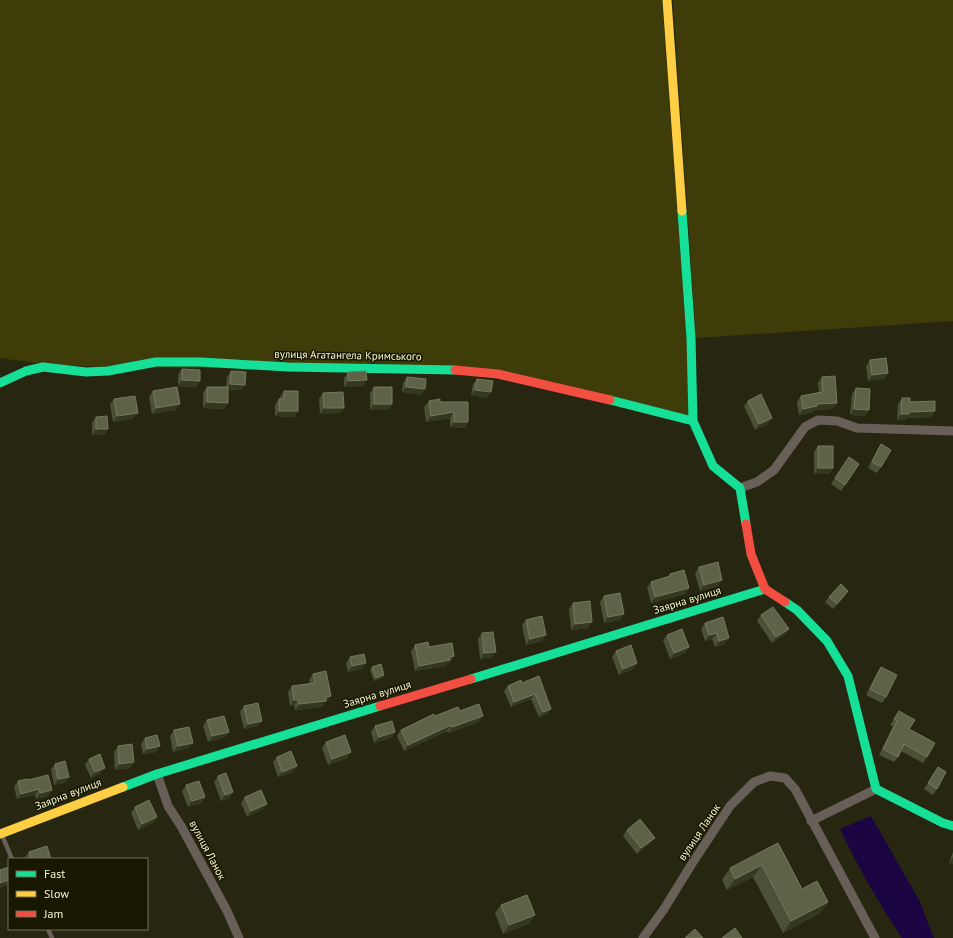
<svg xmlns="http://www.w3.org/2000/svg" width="953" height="938" font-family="'PT Sans',sans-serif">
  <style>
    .green { fill: #3e3d0a }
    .water { fill: #1b0442 }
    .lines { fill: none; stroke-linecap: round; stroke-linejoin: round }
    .lane { stroke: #686058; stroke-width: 4.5 }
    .street { stroke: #686058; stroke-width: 9 }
    .fast { stroke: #16e098; stroke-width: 9 }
    .slow { stroke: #ffcf43; stroke-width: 9 }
    .jam { stroke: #f24e42; stroke-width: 9 }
    .wall { fill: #4c5037 }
    .shaded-wall { fill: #353821 }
    .building { fill: #5e6247; stroke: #75795d }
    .labels { text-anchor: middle; stroke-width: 3; stroke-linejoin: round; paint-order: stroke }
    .street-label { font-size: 11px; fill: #f4f5d1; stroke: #181700 }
  </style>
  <rect width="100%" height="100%" fill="#272711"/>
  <path class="green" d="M0,0H662L687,340L689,416L498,371L107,367L42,364L0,358Z
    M673,0H953V321L696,338Z"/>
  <path class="water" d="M871,816L919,900L934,938H902C879,904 858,867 840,829Z"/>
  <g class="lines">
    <path class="lane" d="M2,835L12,859
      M48,929L52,938"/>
    <path class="street" d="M740,488L757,482L774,470L805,427L818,420L837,421L857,428L953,431
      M157,774L168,806L181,826L227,911L239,938
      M811,821L876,789
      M643,938L664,909L693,862L730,806L754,782L770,776L785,778L795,789L875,938"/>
    <path class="fast" d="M682,211L691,338L693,421L713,466L740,488L746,524
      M0,383L26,371L43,367L86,372L108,371L156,362H201L288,367L455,370
      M610,400L693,421
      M785,602L797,610L827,641L848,676L876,789L943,823L953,826
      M471,679L765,589
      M123,787L157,774L380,706"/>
    <path class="slow" d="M667,0L682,211
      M0,834L123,787"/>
    <path class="jam" d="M455,370L498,374L610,400
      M746,524L751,554L765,589L785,602
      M380,706L471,679"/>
  </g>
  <path class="wall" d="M870,360L888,373L884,379L868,381L866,366Z
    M182,369L200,381L196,387L178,386V375Z
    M231,371L245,385L241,390H228V403L224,409L203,408V393L207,387H226L227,377Z
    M348,372L363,386L344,387V378Z
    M407,377L425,389L421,395L402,392L403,383Z
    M822,377L833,409L815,410L813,412L799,415L797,402L801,396L819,392L818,383Z
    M477,379L487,398L471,395L473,384Z
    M374,387L392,404L388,410H370V393Z
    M856,388L869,410L865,416L850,415L852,394Z
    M153,391L180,404L176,410L152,414L149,397Z
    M284,391L298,411L294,417L275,416V405L279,399H280V397Z
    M323,393L340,413L320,414L319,399Z
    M902,398L935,411L931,417L907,418L905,420H897L898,404Z
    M114,399L133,419L113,422L110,404Z
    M429,401L440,402L468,422L464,428L450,427V418L426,422L424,407Z
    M748,401L768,424L755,430L744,406Z
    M96,417L108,429L104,435H92V423Z
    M881,444V467L877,473L868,468L877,450Z
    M818,446L833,468L829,474H814V452Z
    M845,463V485L841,491L831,484Z
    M699,567L718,586L700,591L695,573Z
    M670,574L689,588L685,594L651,603L647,588L651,582L668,577Z
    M848,591L844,597L833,609L825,602L829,597Z
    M604,596L620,620L604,623L600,602Z
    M573,603L588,628L571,630L569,609Z
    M761,615L789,629L784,635L772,643L757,621Z
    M723,617L725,644L715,647L712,639L705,641L701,629L705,623Z
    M526,620L542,641L526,645L522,625Z
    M482,633L492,657L480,659L478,639Z
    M667,635L689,647L685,653L670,659L663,640Z
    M415,645L429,647L454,656L450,662L448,663L446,666L415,671L411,651Z
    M616,651L637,663L633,669L619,675L612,657Z
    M350,657L362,669L348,672L346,663Z
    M372,667L384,675L382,678L374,681L370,670Z
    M881,667L886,697L882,703L866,695L877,673Z
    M313,674L327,702H325L322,707L295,710L294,705L290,706L288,692L292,686L310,684L309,680Z
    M539,676L547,714L539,717L531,699L511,707L504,691L508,686L522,683Z
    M244,706L262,721L258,726L244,729L240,712Z
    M460,711L479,722L448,733L447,731L404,751L397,736L401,730L435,716Z
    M899,711L927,757L923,763L901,751L898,757L894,762L879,755L893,726L890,725Z
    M207,720L229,732L225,737L208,742L203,726Z
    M375,726L391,738L374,743L371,732Z
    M174,730L193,743L188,748L173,752L170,736Z
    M145,738L156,752L143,754L141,744Z
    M326,742L351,752L347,758L328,765L322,748Z
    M118,746L134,762L130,768L115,770L114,752Z
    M277,757L293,772L278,777L273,762Z
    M89,759L101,773L91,778L85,765Z
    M55,764L69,777L65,783L54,785L51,769Z
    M938,767L937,789L933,795L924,789Z
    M218,776L233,792L229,798L221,801L214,782Z
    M28,780L48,796L36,799L35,795L17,799L14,787L18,781Z
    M186,785L205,797L201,803L188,807L182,791Z
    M245,797L263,809L247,817L241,803Z
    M135,807L153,823L138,830L131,813Z
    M627,830L650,843L637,854L623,836Z
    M778,843L802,889L828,902L820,913L783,933L753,877L727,890L722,880L730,868Z
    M29,852L51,859H25V857Z
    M953,852V864L949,863Z
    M501,905L535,915L528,924L503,934L495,913Z"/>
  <path class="shaded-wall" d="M888,373L884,379L868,381L872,375Z
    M182,380L200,381L196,387L178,386Z
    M367,380L363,386L344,387L348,381Z
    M230,384L245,385L241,390H226Z
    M406,387L425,389L421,395L402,392Z
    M475,390L491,392L487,398L471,395Z
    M207,402L228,403L224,409L203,408Z
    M837,403L833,409L815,410L813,412L799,415L803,409L817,404Z
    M180,404L176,410L152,414L156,408Z
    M374,404H392L388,410H370Z
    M324,408H344L340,413L320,414Z
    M854,409L869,410L865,416L850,415Z
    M279,411H298L294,417L275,416Z
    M935,411L931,417L907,418L905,420H897L901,414L910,412Z
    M454,412L450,418L426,422L431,416Z
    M138,413L133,419L113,422L117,416Z
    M772,418L768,424L755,430L759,424Z
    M454,422H468L464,428L450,427Z
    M96,429H108L104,435H92Z
    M818,468H833L829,474H814Z
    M722,580L718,586L700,591L704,585Z
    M689,588L685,594L651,603L655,597Z
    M848,591L844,597L833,609L837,604Z
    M624,614L620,620L604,623L608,617Z
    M592,622L588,628L571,630L575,624Z
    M789,629L784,635L772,643L776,637Z
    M717,633L712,639L705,641L709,635Z
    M546,635L542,641L526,645L530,639Z
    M729,638L725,644L715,647L719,641Z
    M689,647L685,653L670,659L674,653Z
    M496,652L492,657L480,659L484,653Z
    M454,656L450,662L448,663L446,666L415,671L419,666Z
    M366,663L362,669L348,672L352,666Z
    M637,663L633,669L619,675L623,669Z
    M384,675L382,678L374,681L376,678Z
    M535,694L531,699L511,707L514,702Z
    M331,696L327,702H325L322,707L295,710L299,704Z
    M294,700H298L294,705L290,706Z
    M551,709L547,714L539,717L543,712Z
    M483,716L479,722L448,733L452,727Z
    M262,721L258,726L244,729L248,724Z
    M451,725L447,731L404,751L408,745Z
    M229,732L225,737L208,742L212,736Z
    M395,732L391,738L374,743L379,737Z
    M193,743L188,748L173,752L178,746Z
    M160,746L156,752L143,754L147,749Z
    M351,752L347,758L328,765L332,759Z
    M134,762L130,768L115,770L119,764Z
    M297,766L293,772L278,777L282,772Z
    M105,768L101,773L91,778L95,772Z
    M69,777L65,783L54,785L58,779Z
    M39,789L35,795L17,799L21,794Z
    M52,790L48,796L36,799L40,793Z
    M233,792L229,798L221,801L225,795Z
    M205,797L201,803L188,807L192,801Z
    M267,804L263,809L247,817L251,811Z
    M157,817L153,823L138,830L142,824Z
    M655,838L650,843L637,854L641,848Z
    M953,857V864L949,863Z
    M762,865L753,877L727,890L735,879Z
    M9,880L8,885L0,888V883Z
    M828,902L820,913L783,933L791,921Z
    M535,915L528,924L503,934L509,925Z"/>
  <path class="building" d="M886,358L888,373L872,375L870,360Z
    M182,369L200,370V381L182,380Z
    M231,371L246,372L245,385L230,384Z
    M366,371L367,380L348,381V372Z
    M835,376L837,403L817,404V406L803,409L801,396L823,392L822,377Z
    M407,377L426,379L425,389L406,387Z
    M477,379L493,381L491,392L475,390Z
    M177,387L180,404L156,408L153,391Z
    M207,387H228V403L207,402Z
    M374,387H392V404H374Z
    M856,388L870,389L869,410L854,409Z
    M284,391H298V411H279V399H284Z
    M343,392L344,408H324L323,393Z
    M761,394L772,418L759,424L748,401Z
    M135,396L138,413L117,416L114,399Z
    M902,398H910V402L935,401V411L910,412L909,414H901Z
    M440,399V402H468V422H454V412L431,416L429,401Z
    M107,416L108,429H96V417Z
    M881,444L891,450L881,467L872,462Z
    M818,446H833V468H818Z
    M849,457L859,464L845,485L835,478Z
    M718,562L722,580L704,585L699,567Z
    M684,570L689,588L655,597L651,582L670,576V574Z
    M841,584L848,591L837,604L829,597Z
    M620,593L624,614L608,617L604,596Z
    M590,601L592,622L575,624L573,603Z
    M773,607L789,629L776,637L761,615Z
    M542,616L546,635L530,639L526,620Z
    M723,617L729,638L719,641L717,633L709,635L705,623Z
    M682,629L689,647L674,653L667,635Z
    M493,632L496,652L484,653L482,633Z
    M428,642L429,647L452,643L454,656L450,657V660L419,666L415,645Z
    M631,645L637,663L623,669L616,651Z
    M364,654L366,663L352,666L350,657Z
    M381,664L384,675L376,678L372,667Z
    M881,667L897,675L886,697L870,689Z
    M326,671L331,696L326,697V701L299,704L298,700H294L292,686L315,683L313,674Z
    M539,676L551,709L543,712L535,694L514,702L508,686L521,680L522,683Z
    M258,703L262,721L248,724L244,706Z
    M479,704L483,716L452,727L451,725L408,745L401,730L434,714L435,716L458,707L460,711Z
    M899,711L915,720L909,729L935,743L927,757L904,744L898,757L883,749L897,721L894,719Z
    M224,716L229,732L212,736L207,720Z
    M392,721L395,732L379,737L375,726Z
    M189,727L193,743L178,746L174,730Z
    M157,735L160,746L147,749L145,738Z
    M345,735L351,752L332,759L326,742Z
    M132,744L134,762L119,764L118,746Z
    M291,751L297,766L282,772L277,757Z
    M100,754L105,768L95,772L89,759Z
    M65,761L69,777L58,779L55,764Z
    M938,767L946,772L937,789L928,783Z
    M226,773L233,792L225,795L218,776Z
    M48,775L52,790L40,793L39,789L21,794L18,781L27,779L28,780Z
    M199,781L205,797L192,801L186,785Z
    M261,790L267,804L251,811L245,797Z
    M149,800L157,817L142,824L135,807Z
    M640,819L655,838L641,848L627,830Z
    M778,843L802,889L817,881L828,902L791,921L762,865L735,879L730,868Z
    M47,846L51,859H31L29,852Z
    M9,867V880L0,883V870Z
    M527,895L535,915L509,925L501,905Z
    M735,928L742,938H722Z
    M695,929L703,938H685Z"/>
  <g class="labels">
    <g class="street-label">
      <text transform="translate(348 355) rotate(1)" y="4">вулиця Агатангела Кримського</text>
      <text transform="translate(687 600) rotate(-17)" y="4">Заярна вулиця</text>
      <text transform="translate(377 694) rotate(-17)" y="4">Заярна вулиця</text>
      <text transform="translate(68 794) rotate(-21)" y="4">Заярна вулиця</text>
      <text transform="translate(699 832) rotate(-56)" y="4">вулиця Ланок</text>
      <text transform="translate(208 850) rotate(62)" y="4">вулиця Ланок</text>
    </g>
  </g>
  <rect x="8" y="858" width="140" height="72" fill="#181700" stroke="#707054"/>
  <rect x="16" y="871" width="20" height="6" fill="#16e098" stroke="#707054"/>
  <text x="44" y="878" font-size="12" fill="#f4f5d1">Fast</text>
  <rect x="16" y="891" width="20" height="6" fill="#ffcf43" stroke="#707054"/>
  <text x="44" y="898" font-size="12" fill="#f4f5d1">Slow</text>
  <rect x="16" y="911" width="20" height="6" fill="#f24e42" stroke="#707054"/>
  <text x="44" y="918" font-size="12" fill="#f4f5d1">Jam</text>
</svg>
